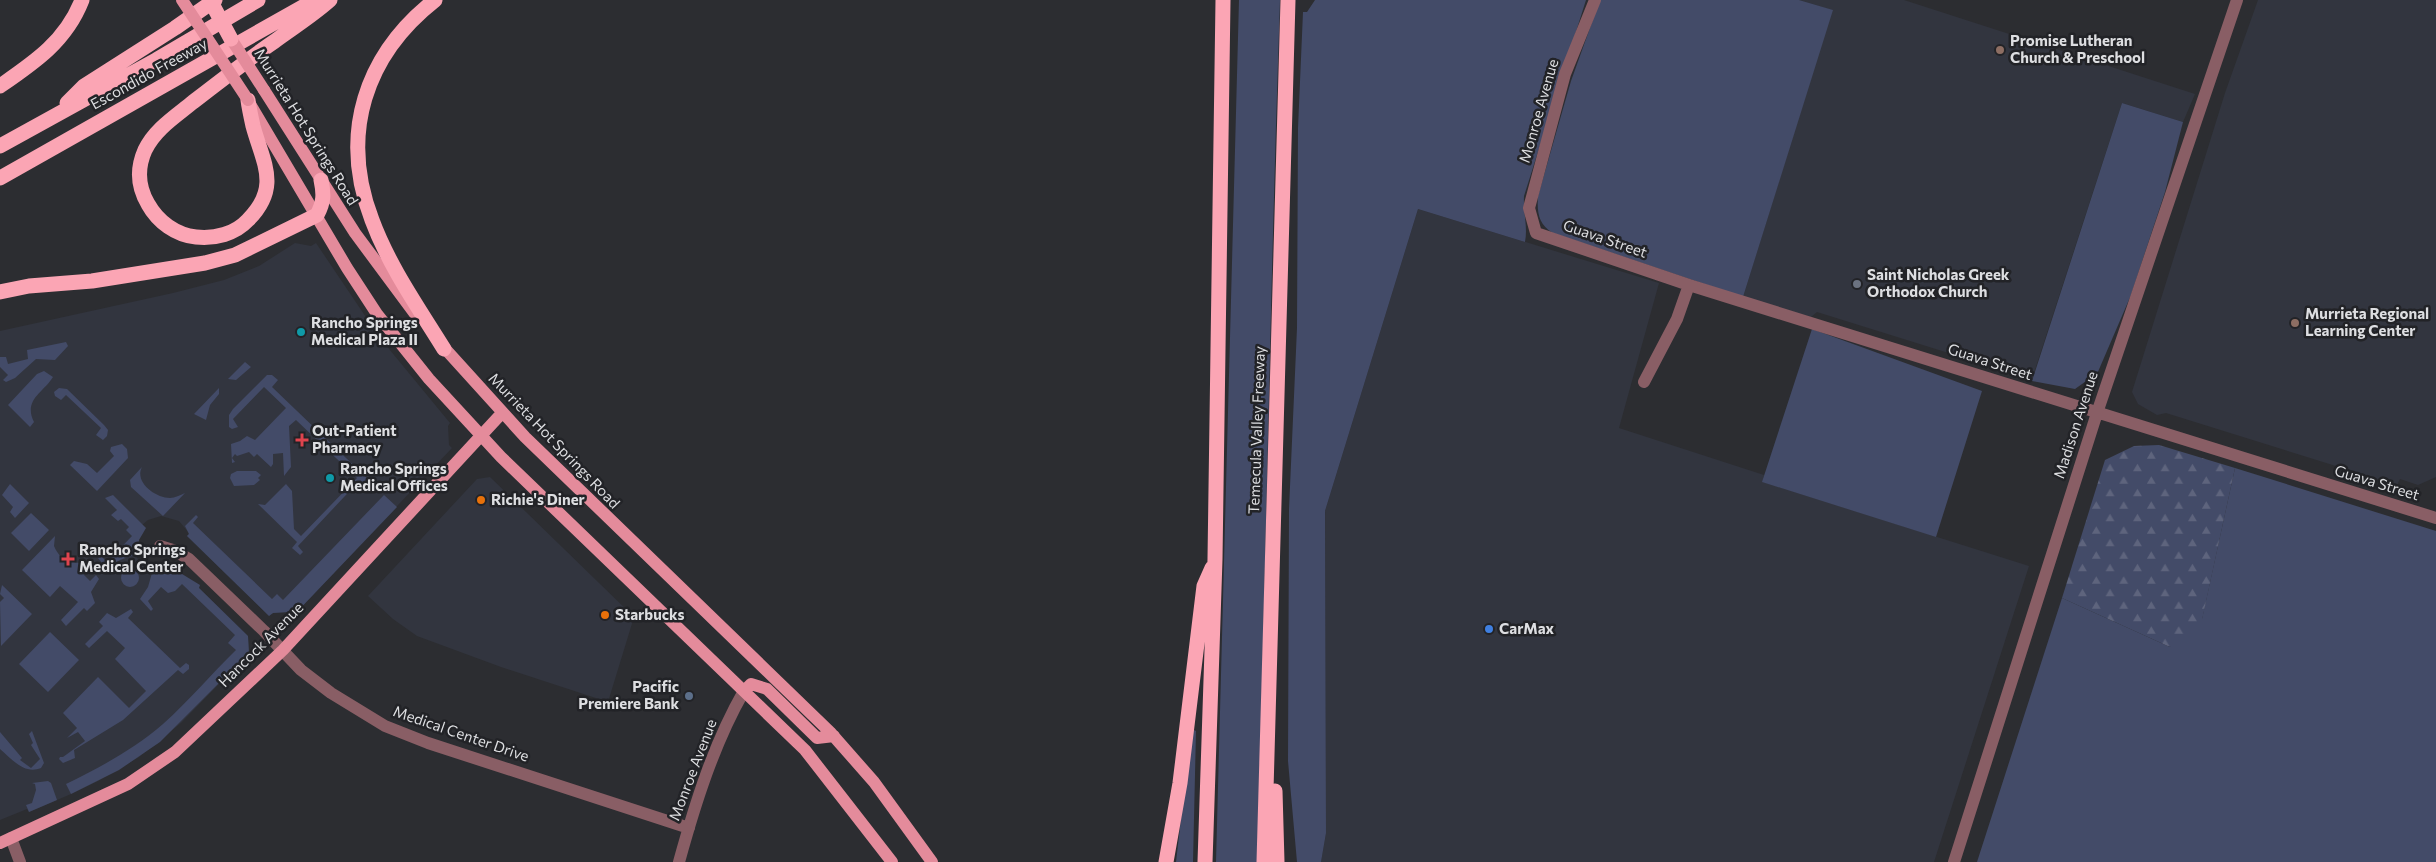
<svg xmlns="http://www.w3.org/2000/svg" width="2436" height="862" font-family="Commissioner,sans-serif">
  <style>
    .built { fill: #32353f }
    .green { fill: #434b68 }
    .forest { fill: url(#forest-firs) }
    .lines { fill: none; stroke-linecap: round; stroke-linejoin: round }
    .minor { stroke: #895e65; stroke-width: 12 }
    .major { stroke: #e48b9b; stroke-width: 12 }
    .highway { stroke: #fba5b4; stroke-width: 15 }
    .major-bridge { stroke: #e48b9b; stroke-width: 12 }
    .highway-bridge { stroke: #fba5b4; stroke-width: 15 }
    .education-dot { fill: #8d6e63; stroke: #222327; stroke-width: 2 }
    .worship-dot { fill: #6b7280; stroke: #222327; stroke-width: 2 }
    .culture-dot { fill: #0f9aa8; stroke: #222327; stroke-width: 2 }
    .health-dot { fill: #e0444e; stroke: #222327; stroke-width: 2 }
    .food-dot { fill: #e8710a; stroke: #222327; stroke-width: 2 }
    .shop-dot { fill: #3f7fe0; stroke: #222327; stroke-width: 2 }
    .service-dot { fill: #5c6f8a; stroke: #222327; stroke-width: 2 }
    .labels { text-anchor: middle; stroke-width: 5; stroke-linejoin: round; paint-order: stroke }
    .poi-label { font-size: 15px; font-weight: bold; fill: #dddee1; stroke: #222327; text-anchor: start }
    .street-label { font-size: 15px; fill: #dddee1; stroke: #222327 }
  </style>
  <defs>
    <pattern id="forest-firs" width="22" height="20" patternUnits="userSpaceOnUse" patternTransform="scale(1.25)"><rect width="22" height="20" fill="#434b68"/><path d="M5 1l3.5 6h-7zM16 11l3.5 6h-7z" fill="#5e647d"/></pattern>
  </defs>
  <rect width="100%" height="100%" fill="#2c2d31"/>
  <path class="built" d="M1799,0H1904L2195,94L2183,122L2122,103L2032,379L1817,312L1811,317L1743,297L1832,10Z
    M2258,0H2436V477L2418,485L2400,479L2397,485L2166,413L2157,415L2138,404L2132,392L2225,93Z
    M1418,209L1659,283L1619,428L1764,475L1763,482L2029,566L1934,862H1321L1326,833L1325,511Z
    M295,243L311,246L316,243L380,338L450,423L448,426L449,445L452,448L293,616L289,612L273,613L269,616L187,536L189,533L179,521L161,516L148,520L142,525L133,550L141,565L152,571L181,579L199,588L248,636L249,653L181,723L139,757L98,781L71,794L29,812L27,809L0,820V331L173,293L224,280L259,266Z
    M490,477L634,617L608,702L501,667L417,636L393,619L368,596L477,479Z"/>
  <path class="green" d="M1239,0H1280C1270,287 1266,575 1257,862H1216Z
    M1315,0H1586L1524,196C1523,212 1528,227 1525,242L1418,209L1325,511L1326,833L1321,862H1297L1288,761L1289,509L1297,328L1298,128L1303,12H1307Z
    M1600,0H1799L1833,10L1743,297L1553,233C1538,224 1537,212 1538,196L1571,81Z
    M2122,103L2183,122L2165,192L2131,295L2094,381L2089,379L2075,389L2032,381Z
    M1812,329L1982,391L1936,537L1762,482Z
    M66,342L68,346L55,360L36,359L15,378L6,382L3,380L8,375L0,367V357H6L8,364L28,359L27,350Z
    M245,362L251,367L236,380L228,379Z
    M44,371L53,377C43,393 23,400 34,422L30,427L8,405L37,374Z
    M267,375H272L278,380L272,387L370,481L365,485L360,480L298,546L303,552L300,555L292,548L297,542L258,504L265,505L286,484L292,491L294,529L301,536L357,478L296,420L289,426L291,467L284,476L283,453L273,454V464L271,467L257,454L254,457L249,452L237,456L235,454L232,458L235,462L232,463L231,444L240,441L247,436L255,440L286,408L264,387L233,419L238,427L232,429L229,427V415L233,409Z
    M59,388L67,389L104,425L108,430L107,436L103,440L96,435L101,428L66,395L61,400L55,396L54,392Z
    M219,388V394L210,405L206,420L194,414Z
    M122,444L127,449L128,458L97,491L70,465L74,461L87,464L97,473L114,456L110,451L111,447Z
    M142,467C134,482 155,498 170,498C175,498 180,495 185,493L163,516L131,487L130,480Z
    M2235,468L2436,531V862H1977L2062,598L2170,647L2202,619Z
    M237,471H256L261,475L258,478L260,480L254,485L234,486L230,478L231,474Z
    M10,484L29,503L15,518L10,512L13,507L2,495Z
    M113,495L146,528L139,540L140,553L120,560L106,568L98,558L102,557L107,562L132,536L126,530L129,527L121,519L118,521L111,515L117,510L105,498Z
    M384,495L397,507L293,616L289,612L273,613L269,616L187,536L189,534L185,526L196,515L198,517L193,523L272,599L277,594L283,600Z
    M31,513L49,530L29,551L11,533Z
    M55,536L54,546C62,564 71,561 86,564L87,567L82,573L90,581L96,575L99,579L91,592L95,603L87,611L84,608L66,626L61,620L78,602L60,586L50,597L22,570Z
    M154,566L182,574L200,585L199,588L248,636L249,653L160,742L119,770L71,794L66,784C101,767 134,749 163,724C189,701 211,674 236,650L228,643L235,635L182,584L175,591L168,593L161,587L148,601L153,609L151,611L140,599L148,587Z
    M121 578a9 9 0 1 1 18 0a9 9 0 1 1-18 0Z
    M2,585L32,614L1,646L0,602L4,598L0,594Z
    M131,609L133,612L128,618L180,668L186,663L189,665V669L183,674L178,670L123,720L74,750L75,758L63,763L59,759L60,757H63L85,741L78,732L67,738L77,728L63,713L98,677L129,708L146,691L115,659L125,648L107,631L89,648L85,644L103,626L99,622L107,613L116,618Z
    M50,632L79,660L48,692L19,664Z
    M1194,730L1196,731L1193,862H1176L1191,731Z
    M32,731L44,763L41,768C24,775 12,759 0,749V732L22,758L20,760L31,768L40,759L31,745L33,743L29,734Z
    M48,781L51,783L57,800L29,812L26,805L32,803L36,790L35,784L32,783Z"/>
  <path class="forest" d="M2159,445L2235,468L2202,620L2189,642L2170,647L2062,598L2105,460L2134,446Z"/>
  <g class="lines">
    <path class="minor" d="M1595,0L1565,74L1529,208L1536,233L1689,285L2436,518
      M1644,382L1677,319L1689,285
      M160,546L173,550L189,559L264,631L301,670L331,693L385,726L428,743L689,828
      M11,838L20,862
      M679,862C695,804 714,743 744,691
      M1954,862L2097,413L2237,0"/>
    <path class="major" d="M264,90L355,233L418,318
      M250,104L347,268L377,314L429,379L501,457L805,750L892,862
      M439,342L525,437L830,732L874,782L932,862
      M744,691L751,684L767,689L817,738L834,736
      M0,843L128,784L175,752L283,650L502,413"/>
    <path class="highway" d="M435,0C365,55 339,134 372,220C389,266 418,307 444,349
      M0,86C35,62 66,41 82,0
      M248,100C249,108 251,117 253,126C263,163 281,187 248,220C235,234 215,239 196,237C176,235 158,222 148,204C138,187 137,168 145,150C155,129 176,116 193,102C220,81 247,60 275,41C294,27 312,16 330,0
      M67,103L84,86L175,28L215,0
      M0,146L156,60L258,0
      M0,178L315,0
      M0,292L29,286L92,281L205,263L235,255L317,215C324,202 324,194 321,180
      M1275,791L1277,862
      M1166,862L1180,783L1204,586L1212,568
      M1205,862L1215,559L1223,0
      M1264,862L1288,0"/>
    <path class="major-bridge" d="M182,0L248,100
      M226,31L264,90"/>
    <path class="highway-bridge" d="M210,0L231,39"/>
  </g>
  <g class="education-dot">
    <circle cx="2000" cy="50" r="5"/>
    <circle cx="2295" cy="323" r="5"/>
  </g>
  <circle class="worship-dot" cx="1857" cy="284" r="5"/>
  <g class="culture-dot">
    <circle cx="301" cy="332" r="5"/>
    <circle cx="330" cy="478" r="5"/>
  </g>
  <g class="health-dot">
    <path d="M299.5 432.5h5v5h5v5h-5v5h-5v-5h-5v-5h5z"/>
    <path d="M65.5 551.5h5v5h5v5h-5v5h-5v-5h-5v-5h5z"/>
  </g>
  <g class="food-dot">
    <circle cx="481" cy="500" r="5"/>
    <circle cx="605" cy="615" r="5"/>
  </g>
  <circle class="shop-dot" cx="1489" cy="629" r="5"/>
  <circle class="service-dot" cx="689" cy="696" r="5"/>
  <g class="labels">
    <g class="poi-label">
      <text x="2010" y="46">Promise Lutheran<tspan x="2010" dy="17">Church &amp; Preschool</tspan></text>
      <text x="1867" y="280">Saint Nicholas Greek<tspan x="1867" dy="17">Orthodox Church</tspan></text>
      <text x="2305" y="319">Murrieta Regional<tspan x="2305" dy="17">Learning Center</tspan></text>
      <text x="311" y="328">Rancho Springs<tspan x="311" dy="17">Medical Plaza II</tspan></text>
      <text x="312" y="436">Out-Patient<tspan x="312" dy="17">Pharmacy</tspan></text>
      <text x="340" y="474">Rancho Springs<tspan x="340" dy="17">Medical Offices</tspan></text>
      <text x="491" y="505">Richie's Diner</text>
      <text x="79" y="555">Rancho Springs<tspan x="79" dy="17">Medical Center</tspan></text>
      <text x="615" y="620">Starbucks</text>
      <text x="1499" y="634">CarMax</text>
      <text x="679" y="692" text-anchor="end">Pacific<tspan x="679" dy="17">Premiere Bank</tspan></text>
    </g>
    <g class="street-label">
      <text transform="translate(149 74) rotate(-29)" y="5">Escondido Freeway</text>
      <text transform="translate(1539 111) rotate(-74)" y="5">Monroe Avenue</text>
      <text transform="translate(306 127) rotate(58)" y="5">Murrieta Hot Springs Road</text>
      <text transform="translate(1605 239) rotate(19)" y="5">Guava Street</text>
      <text transform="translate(1990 362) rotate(18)" y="5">Guava Street</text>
      <text transform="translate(2076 425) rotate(-72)" y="5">Madison Avenue</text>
      <text transform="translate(1257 430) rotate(-88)" y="5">Temecula Valley Freeway</text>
      <text transform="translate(554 441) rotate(46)" y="5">Murrieta Hot Springs Road</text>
      <text transform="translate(2377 483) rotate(17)" y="5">Guava Street</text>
      <text transform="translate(261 645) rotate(-45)" y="5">Hancock Avenue</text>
      <text transform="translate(461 734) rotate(19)" y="5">Medical Center Drive</text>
      <text transform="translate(693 770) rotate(-69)" y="5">Monroe Avenue</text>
    </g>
  </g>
</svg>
